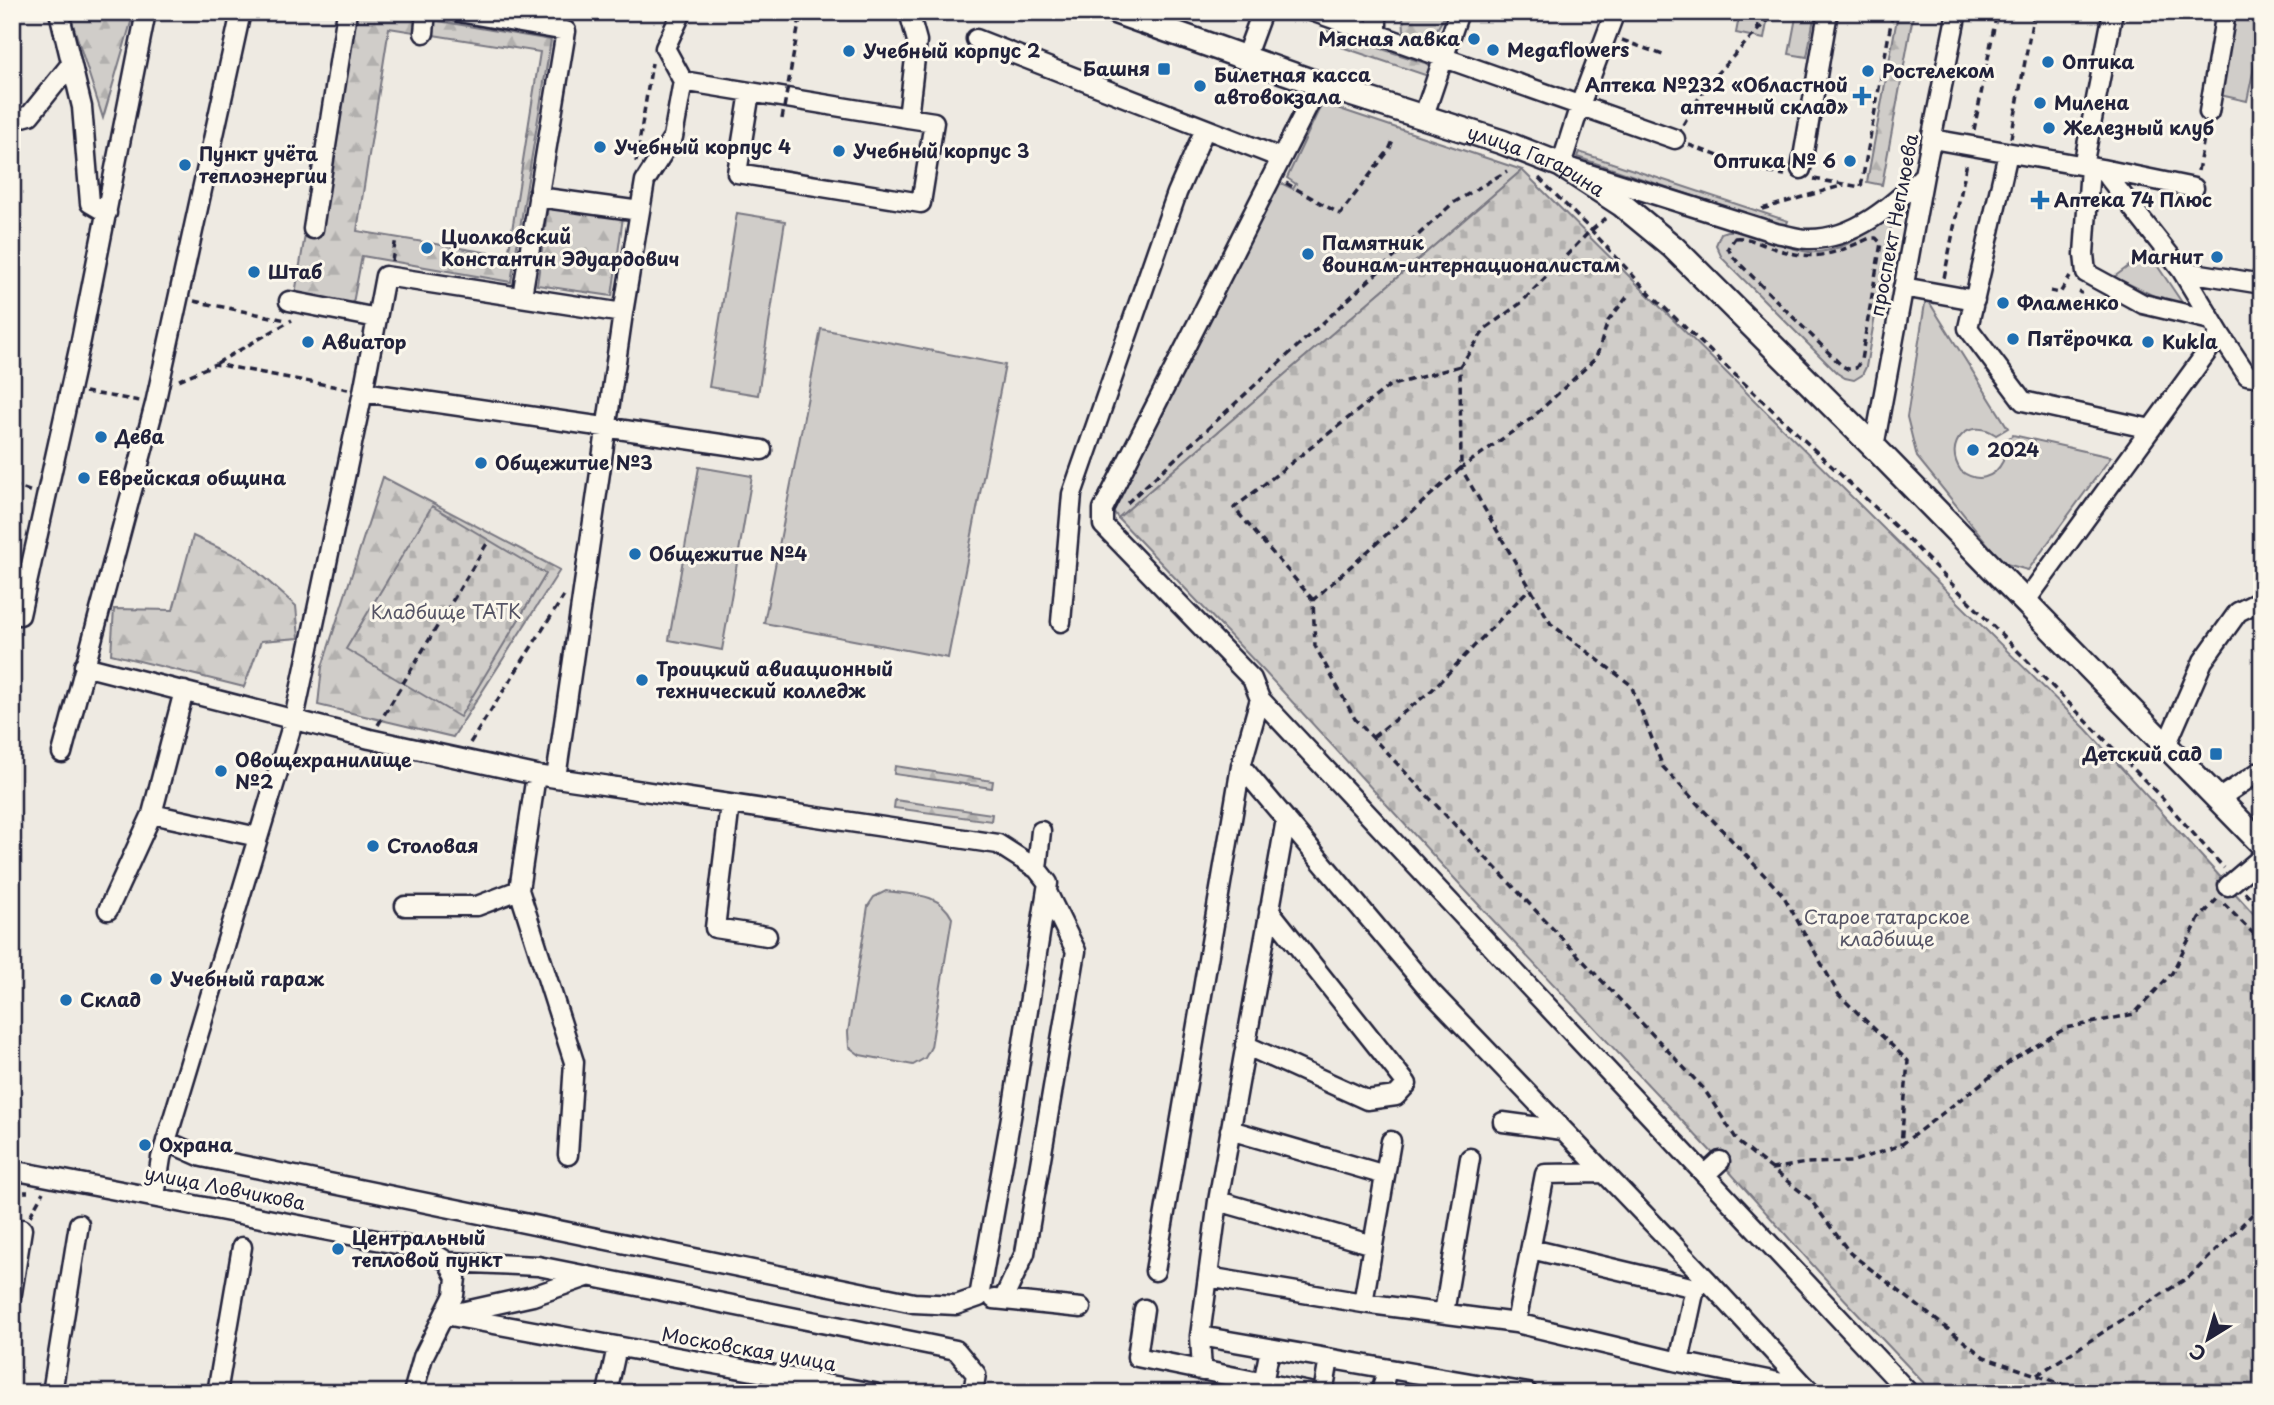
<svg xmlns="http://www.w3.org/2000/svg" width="2274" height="1405" font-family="'Playpen Sans',sans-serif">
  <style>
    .green { fill: #d0cdc9; stroke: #797882; stroke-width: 2 }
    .forest { fill: url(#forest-firs); stroke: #797882; stroke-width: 2; fill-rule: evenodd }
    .cemetery { fill: url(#cemetery-stones); stroke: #797882; stroke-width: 2 }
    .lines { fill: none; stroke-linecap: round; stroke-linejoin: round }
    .minor-casing { stroke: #22223b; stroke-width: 23 }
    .major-casing { stroke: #22223b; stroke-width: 28 }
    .path { stroke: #22223b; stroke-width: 3.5; stroke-dasharray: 7 5; stroke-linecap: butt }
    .minor { stroke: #fbf7ec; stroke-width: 18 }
    .major { stroke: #fbf7ec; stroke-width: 23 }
    .path-bridge { stroke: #22223b; stroke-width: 3.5; stroke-dasharray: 7 5; stroke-linecap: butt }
    .poi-dot { fill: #1f6fb2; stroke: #fbf7ec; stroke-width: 2.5 }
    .labels { text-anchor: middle; stroke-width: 6; stroke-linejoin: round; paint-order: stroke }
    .poi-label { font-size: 19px; font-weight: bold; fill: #22223b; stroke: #fbf7ec; text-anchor: start }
    .street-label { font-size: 19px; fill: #22223b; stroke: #fbf7ec }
    .park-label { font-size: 19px; fill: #565566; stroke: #fbf7ec }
  </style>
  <defs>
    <pattern id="forest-firs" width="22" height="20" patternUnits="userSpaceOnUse" patternTransform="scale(1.75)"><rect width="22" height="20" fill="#d0cdc9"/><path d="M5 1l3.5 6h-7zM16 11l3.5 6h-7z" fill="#b2b0ae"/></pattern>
    <pattern id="cemetery-stones" width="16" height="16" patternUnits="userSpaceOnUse" patternTransform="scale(1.75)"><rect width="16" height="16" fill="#d0cdc9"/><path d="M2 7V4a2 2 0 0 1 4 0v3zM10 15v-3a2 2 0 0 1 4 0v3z" fill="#b2b0ae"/></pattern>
  </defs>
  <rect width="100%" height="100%" fill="#eeeae2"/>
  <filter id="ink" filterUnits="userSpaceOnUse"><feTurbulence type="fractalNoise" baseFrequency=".0143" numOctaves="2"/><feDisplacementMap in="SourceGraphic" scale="14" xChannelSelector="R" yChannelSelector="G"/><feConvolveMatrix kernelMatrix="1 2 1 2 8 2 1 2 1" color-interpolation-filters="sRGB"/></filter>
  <g filter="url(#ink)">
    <path class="green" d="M1740,12H1769L1764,39L1736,33Z
      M1797,12H1815L1807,57L1789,54Z
      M2237,12H2262V29L2247,101L2220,95Z
      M1322,103L1522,170L1118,518L1110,506L1279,182L1293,189L1296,184L1287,178Z
      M1579,152L1788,221L1786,227L1577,157Z
      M737,213L785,221L758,395L709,387Z
      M1887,219H1890L1891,226L1866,367L1862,375L1854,380L1845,378L1837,373L1722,258L1716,245L1721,233C1742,223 1784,250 1809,252C1838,254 1865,235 1887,219Z
      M2148,252L2181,301L2175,306L2114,277Z
      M1926,297L2008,428L1996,435C1969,416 1942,444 1961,471C1977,483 1994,479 2003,461L2002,443L2013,435L2111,457L2028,570L2003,563L1917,457L1907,417Z
      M821,329L1005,365L948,658L764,623Z
      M699,467L752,476L722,650L669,640Z
      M886,891C912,895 939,892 952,918L931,1047L925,1058L913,1065L860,1055L849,1047L848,1032L868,906L874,897Z"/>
    <path class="forest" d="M69,12H134L103,118Z
      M357,12H385L551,40L511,282L362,256L353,303L295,294L305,235L320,237ZM389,28L540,52L508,256L357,231Z
      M1408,12H1447L1432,38L1415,43L1404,30L1403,15Z
      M1898,13L1913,16L1882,185L1867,182Z
      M1327,31L1431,65L1428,76L1324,41Z
      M548,206L623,217L612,296L537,285Z
      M383,477L560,570L453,737L318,705L322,667Z
      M193,536L243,559L296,606L299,638L261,641L244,687L111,654L114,609L173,610Z
      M895,766L993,781L992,788L894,774Z
      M895,800L992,814L991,821L894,808Z"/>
    <path class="cemetery" d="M1522,170L2086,729L2262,923V1393H1933L1819,1272L1720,1161L1489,916L1262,669L1118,518Z
      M432,506L546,574L460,717L346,649Z"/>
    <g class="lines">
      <defs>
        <path id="minor" d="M59,12L82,107L90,203L107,213
          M459,12L566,31L522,296
          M1314,12L1675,139
          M1615,12L1580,105L1561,165L1776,233C1787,235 1798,239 1808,239C1854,240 1893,205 1924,175
          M424,33L426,12
          M1377,34V12
          M976,39L1281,158
          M1245,58L1262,12
          M683,81L908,118L934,122L921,203L737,173L750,92
          M1319,84L1103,509V525L1252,679L1260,699L1909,1393
          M2209,112L2226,12
          M908,118L917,41L909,12
          M1423,118L1459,12
          M12,120L30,115L71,64
          M1932,139L2102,169L2182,271L2220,334L2025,602
          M2008,153L1968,328L2023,401L2151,429
          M2083,166L2113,12
          M2090,167L2084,254L2086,273L2143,304L2211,320
          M1801,169L1828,12
          M2102,169L2194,188
          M538,197L640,211
          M313,229L347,12
          M2182,271L2262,284
          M1903,287L1975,300
          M289,301L377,318
          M2220,334L2247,375L2262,377
          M363,392L385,276L623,313
          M1874,447L1924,175L1957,12
          M20,615L81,340L146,12
          M1061,622L1072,494L1177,193L1205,129
          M84,666L370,739L536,775L998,844L1037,869L1048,883L1013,1106L979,1297L956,1305L914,1303L202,1157L166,1141
          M2166,746L2203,661L2238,612L2262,600
          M62,753L155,404L241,12
          M1241,766L1431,992L1707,1280L1807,1388
          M536,775L519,890L574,1062L568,1155
          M556,778L623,313L645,181L673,137L683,81L665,48L682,12
          M2218,799L2262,770
          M730,804L715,928L767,936
          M152,814L184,691
          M1037,869L1041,831
          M2228,886L2262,857
          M405,906H477L519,890
          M108,910L152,814L258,837
          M1245,1045L1367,1100L1396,1096L1407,1084L1269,910
          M1503,1122L1562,1130
          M1230,1130L1385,1175
          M12,1170L428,1250L448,1262L456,1278L454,1295L423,1357L413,1393
          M1705,1175L1720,1161
          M155,1196L161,1158L294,719L363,392L762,450
          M1218,1201L1373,1245
          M1531,1249L1695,1288
          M448,1262L538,1266L956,1350L976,1374L973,1393
          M1155,1271L1241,766L1260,699
          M1208,1277L1363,1303L1516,1323L1679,1362L1807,1388L1809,1390
          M12,1293L22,1229
          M994,1299L1081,1308
          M1003,1300L1025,1253L1076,951L1048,894
          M1363,1303L1391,1141
          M1144,1309L1137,1357L1314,1393
          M1444,1313L1470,1158
          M452,1314L533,1296L587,1277
          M445,1315L874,1393
          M1516,1323L1545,1174L1602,1173
          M1200,1336L1528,1393
          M1679,1362L1695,1288L1702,1283
          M1202,1371L1200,1336L1218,1201L1286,819
          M1263,1383L1270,1349
          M52,1393L79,1224
          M217,1393L242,1247
          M607,1393L617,1347
          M1323,1393L1329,1359
          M1381,1393L1387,1369"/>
        <g id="major">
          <path id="s1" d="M1116,12L1319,84L1502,142L1561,165L1621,204L1673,247L1874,447L2262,844"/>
        </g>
      </defs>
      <use href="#minor" class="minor-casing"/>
      <use href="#major" class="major-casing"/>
      <path class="path" d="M1757,12L1758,30
        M1974,14L1996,17
        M1622,40L1663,55
        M1683,125L1707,84L1775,12
        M1974,130L1997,12
        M2011,138L2034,12
        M1689,145L1758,171L1785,175
        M636,162L652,63
        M2198,171L2206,127
        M1539,178L1592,231L1651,295L1898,529L2160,796L2224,868
        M1814,179L1861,187L1893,12
        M1286,183L1340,214L1389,150L1393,141
        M1762,209L1844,185
        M1606,218L1587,234L1521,303L1486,328L1460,366L1461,468L1313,600L1315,646L1355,719L1704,1089L1739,1143L1810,1199L1850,1253L1984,1357L2088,1393
        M1735,238C1747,237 1756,242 1767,246C1813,262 1827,257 1870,238H1876L1881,243L1861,360L1856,368L1848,369L1842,366L1732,256L1728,248Z
        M392,261L396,238
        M1944,278L1967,162
        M2050,291L2060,293L2070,277
        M1627,297L1608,321L1596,358L1532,418L1461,468L1551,624L1631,685L1663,767L1783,895L1839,995L1908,1061L1901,1145
        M194,301L286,320
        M2077,306L2081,291
        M12,358L21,361L12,390
        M217,363L292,320
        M179,380L215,364L348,389
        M85,392L140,401
        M12,485L32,492
        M1127,503L1453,203L1507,171
        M1313,600L1234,508L1389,386L1460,366
        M12,643L15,631
        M378,725L489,540
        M1373,737L1432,690L1530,588
        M470,743L564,596
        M2245,892L2262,912
        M2224,904L2262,942
        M1772,1169L1806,1163L1851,1162L1901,1145L2012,1060L2066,1028L2134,1014L2172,973L2199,919L2218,898
        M12,1192H28
        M30,1216L43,1192
        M2037,1375L2190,1276L2262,1205"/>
      <use href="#minor" class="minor"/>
      <use href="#major" class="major"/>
      <path class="path-bridge" d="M782,119L801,12"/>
    </g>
  </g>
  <g class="poi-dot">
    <circle cx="1474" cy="39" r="7"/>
    <circle cx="1493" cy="50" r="7"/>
    <circle cx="849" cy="51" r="7"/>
    <circle cx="2048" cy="62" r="7"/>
    <rect x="1157" y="62" width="14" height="14" rx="3.5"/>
    <circle cx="1868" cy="71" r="7"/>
    <circle cx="1200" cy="86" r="7"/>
    <path d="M1858.5 85.5h7v7h7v7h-7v7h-7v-7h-7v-7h7z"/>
    <circle cx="2040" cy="103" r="7"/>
    <circle cx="2049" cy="128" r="7"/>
    <circle cx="600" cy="147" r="7"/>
    <circle cx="839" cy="151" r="7"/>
    <circle cx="1850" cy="161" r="7"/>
    <circle cx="185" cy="165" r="7"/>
    <path d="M2036.5 189.5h7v7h7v7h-7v7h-7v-7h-7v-7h7z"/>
    <circle cx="427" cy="248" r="7"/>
    <circle cx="1308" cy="254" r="7"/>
    <circle cx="2217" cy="257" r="7"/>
    <circle cx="254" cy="272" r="7"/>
    <circle cx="2003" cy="303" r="7"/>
    <circle cx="2013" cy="339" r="7"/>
    <circle cx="308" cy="342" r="7"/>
    <circle cx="2148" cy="342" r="7"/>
    <circle cx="101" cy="437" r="7"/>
    <circle cx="1973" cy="450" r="7"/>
    <circle cx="481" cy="463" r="7"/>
    <circle cx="84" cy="478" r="7"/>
    <circle cx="635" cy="554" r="7"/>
    <circle cx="642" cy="680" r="7"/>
    <rect x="2209" y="747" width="14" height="14" rx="3.5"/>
    <circle cx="221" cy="771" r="7"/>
    <circle cx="373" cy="846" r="7"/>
    <circle cx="156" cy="979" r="7"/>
    <circle cx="66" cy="1000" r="7"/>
    <circle cx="145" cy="1145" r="7"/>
    <circle cx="338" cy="1249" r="7"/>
  </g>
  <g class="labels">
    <g class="poi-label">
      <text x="1460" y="46" text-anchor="end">Мясная лавка</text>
      <text x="1507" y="57">Megaflowers</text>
      <text x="863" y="58">Учебный корпус 2</text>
      <text x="2062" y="69">Оптика</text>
      <text x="1150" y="76" text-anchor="end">Башня</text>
      <text x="1882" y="78">Ростелеком</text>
      <text x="1214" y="82">Билетная касса<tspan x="1214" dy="22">автовокзала</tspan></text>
      <text x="1848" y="92" text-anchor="end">Аптека №232 «Областной<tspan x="1848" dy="22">аптечный склад»</tspan></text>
      <text x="2054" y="110">Милена</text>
      <text x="2063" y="135">Железный клуб</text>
      <text x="614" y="154">Учебный корпус 4</text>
      <text x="853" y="158">Учебный корпус 3</text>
      <text x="199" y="161">Пункт учёта<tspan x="199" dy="22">теплоэнергии</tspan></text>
      <text x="1836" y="168" text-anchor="end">Оптика № 6</text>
      <text x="2054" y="207">Аптека 74 Плюс</text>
      <text x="441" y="244">Циолковский<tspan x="441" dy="22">Константин Эдуардович</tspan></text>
      <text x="1322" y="250">Памятник<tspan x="1322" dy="22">воинам-интернационалистам</tspan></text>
      <text x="2203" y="264" text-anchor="end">Магнит</text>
      <text x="268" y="279">Штаб</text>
      <text x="2017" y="310">Фламенко</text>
      <text x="2027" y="346">Пятёрочка</text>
      <text x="322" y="349">Авиатор</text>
      <text x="2162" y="349">Kukla</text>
      <text x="115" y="444">Дева</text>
      <text x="1987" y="457">2024</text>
      <text x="495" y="470">Общежитие №3</text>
      <text x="98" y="485">Еврейская община</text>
      <text x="649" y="561">Общежитие №4</text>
      <text x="656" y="676">Троицкий авиационный<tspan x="656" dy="22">технический колледж</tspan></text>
      <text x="2202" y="761" text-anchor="end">Детский сад</text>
      <text x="235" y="767">Овощехранилище<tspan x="235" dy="22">№2</tspan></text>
      <text x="387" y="853">Столовая</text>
      <text x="170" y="986">Учебный гараж</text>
      <text x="80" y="1007">Склад</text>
      <text x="159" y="1152">Охрана</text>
      <text x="352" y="1245">Центральный<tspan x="352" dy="22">тепловой пункт</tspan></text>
    </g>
    <g class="street-label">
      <text dy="7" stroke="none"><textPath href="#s1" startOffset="446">улица Гагарина</textPath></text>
      <text transform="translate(1894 225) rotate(-79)" y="7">проспект Неплюева</text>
      <text transform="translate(225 1188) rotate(11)" y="7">улица Ловчикова</text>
      <text transform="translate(749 1349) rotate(10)" y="7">Московская улица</text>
    </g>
    <g class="park-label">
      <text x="446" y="619">Кладбище ТАТК</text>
      <text x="1887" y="924">Старое татарское<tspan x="1887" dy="22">кладбище</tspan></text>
    </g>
  </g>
  <rect width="2274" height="1405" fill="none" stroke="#fbf7ec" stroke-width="42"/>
  <rect x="21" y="21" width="2232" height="1363" fill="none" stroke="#22223b" stroke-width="2.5" filter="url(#ink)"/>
  <g transform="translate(2208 1339) rotate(217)" stroke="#fbf7ec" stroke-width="5" paint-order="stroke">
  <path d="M0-5L12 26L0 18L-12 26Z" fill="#22223b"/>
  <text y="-10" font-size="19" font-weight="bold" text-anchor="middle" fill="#22223b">С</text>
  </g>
</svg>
